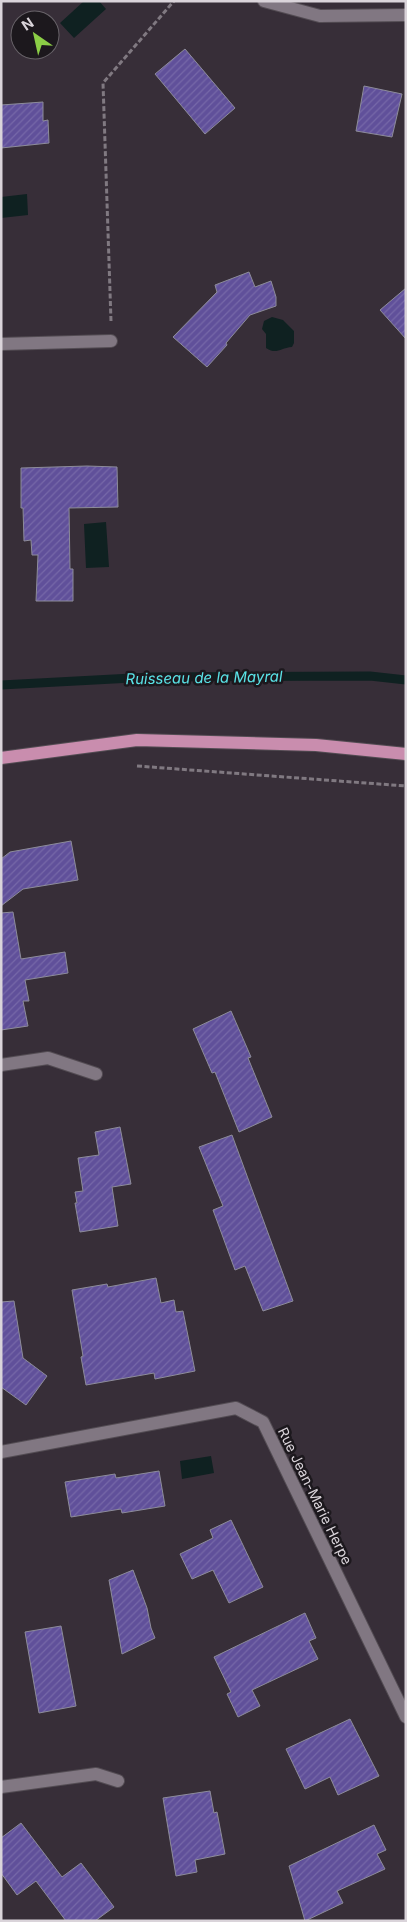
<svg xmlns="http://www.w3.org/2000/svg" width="407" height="1922" font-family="Inter,sans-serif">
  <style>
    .water { fill: #0f2121 }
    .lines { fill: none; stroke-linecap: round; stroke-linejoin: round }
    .stream { stroke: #0f2121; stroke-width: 9 }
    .building { fill: url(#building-hatch); stroke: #8d8c9a }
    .minor-casing { stroke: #534c53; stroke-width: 14 }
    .major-casing { stroke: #534c53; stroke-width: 14 }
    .path { stroke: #807981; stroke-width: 3; stroke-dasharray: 5 2.5; stroke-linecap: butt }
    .minor { stroke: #817782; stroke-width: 12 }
    .major { stroke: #c98dae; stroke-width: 12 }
    .labels { text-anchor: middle; stroke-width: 5; stroke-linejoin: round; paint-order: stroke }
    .street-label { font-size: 14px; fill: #dad4da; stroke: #1c181d }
    .water-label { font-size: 15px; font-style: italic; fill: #5ae3e7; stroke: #1c181d }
  </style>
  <defs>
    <pattern id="building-hatch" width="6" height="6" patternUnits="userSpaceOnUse" patternTransform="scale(1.25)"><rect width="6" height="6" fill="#60509a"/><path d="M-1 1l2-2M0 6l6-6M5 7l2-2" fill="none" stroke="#7668a8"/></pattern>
  </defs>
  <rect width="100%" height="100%" fill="#372e38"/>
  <path class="water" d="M84,1H99L106,9L74,38L60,23Z
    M27,194L28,215L1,218V197Z
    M272,317L283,320L294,331V343L292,347C280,348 277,355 266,348V334L262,329L264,321Z
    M106,522L109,567L86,568L84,524Z
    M211,1456L214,1473L182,1479L180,1461Z"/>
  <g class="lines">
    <path class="stream" d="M1,685L151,677L370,676L406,680"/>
  </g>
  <path class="building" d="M185,49L235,108L205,134L155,74Z
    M364,86L402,94L392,137L356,131Z
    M43,102V121L48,120L49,143L1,148V105Z
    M249,272L255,287L271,281L276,297V306L250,315L226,343L227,345L207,367L173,337L217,292L215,285Z
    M406,288V339L380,310Z
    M87,466L117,467L118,507L69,508L70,569H73V601H36L38,555H32L31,540L24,541L23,508H21V468Z
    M71,841L78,880L23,889L1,906V859L10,852Z
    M13,912L21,959L65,952L68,973L25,980L29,1001H23L28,1026L1,1030V913Z
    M231,1011L251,1057L248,1058L272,1117L239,1132L215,1072L212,1073L193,1029Z
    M120,1127L131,1184L112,1187L118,1226L80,1232L75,1203H77L75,1192L83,1191L78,1158L99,1155L95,1132Z
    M232,1135L293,1301L263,1311L245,1266L235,1270L213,1210L223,1206L199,1147Z
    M156,1278L161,1303L174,1300L176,1312L183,1311L195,1371L155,1379L154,1373L86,1385L81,1357L83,1356L72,1290L107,1284L108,1287Z
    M14,1301L23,1358L47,1376L26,1405L1,1387V1302Z
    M159,1471L165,1506L122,1513L121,1509L71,1517L65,1482L115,1474L116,1478Z
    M231,1520L263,1587L229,1603L213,1570L192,1579L180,1554L213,1538L210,1530Z
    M133,1570L147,1608L151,1628L155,1638L122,1654L109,1580Z
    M305,1613L316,1638L309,1641L318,1659L252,1690L260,1706L238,1717L227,1694L231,1692L214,1657Z
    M61,1626L76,1706L39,1713L25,1632Z
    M350,1719L379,1776L338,1795L330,1777L305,1789L286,1749Z
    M210,1791L214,1813L217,1812L225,1854L195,1860L197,1872L176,1876L163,1798Z
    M21,1823L62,1877L81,1863L114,1907L95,1921H66L36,1881L17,1895L1,1873V1838Z
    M374,1825L386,1850L377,1854L385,1869L337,1891L343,1903L305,1921L289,1866Z"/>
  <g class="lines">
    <defs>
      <path id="minor" d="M264,1L320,16L406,15
        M1,344L111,341
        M1,1065L48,1058L96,1074
        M1,1452L236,1408L263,1422L406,1717
        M1,1787L96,1774L118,1781"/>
      <path id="major" d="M1,758L137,740L316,745L406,754"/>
    </defs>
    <use href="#minor" class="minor-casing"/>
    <use href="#major" class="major-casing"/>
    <path class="path" d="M111,321L103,83L174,1
      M137,766L406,786"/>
    <use href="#minor" class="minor"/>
    <use href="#major" class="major"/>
  </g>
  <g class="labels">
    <g class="street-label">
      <text transform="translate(315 1496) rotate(64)" y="5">Rue Jean-Marie Herpe</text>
    </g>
    <g class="water-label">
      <text transform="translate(204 678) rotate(-1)" y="5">Ruisseau de la Mayral</text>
    </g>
  </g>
  <rect width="407" height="1922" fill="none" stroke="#dad4da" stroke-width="5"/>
  <g transform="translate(35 35) rotate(326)"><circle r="24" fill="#1c181d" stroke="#686369"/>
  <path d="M0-4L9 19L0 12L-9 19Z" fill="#8bce46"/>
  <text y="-8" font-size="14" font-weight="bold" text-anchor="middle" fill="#dad4da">N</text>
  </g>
</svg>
